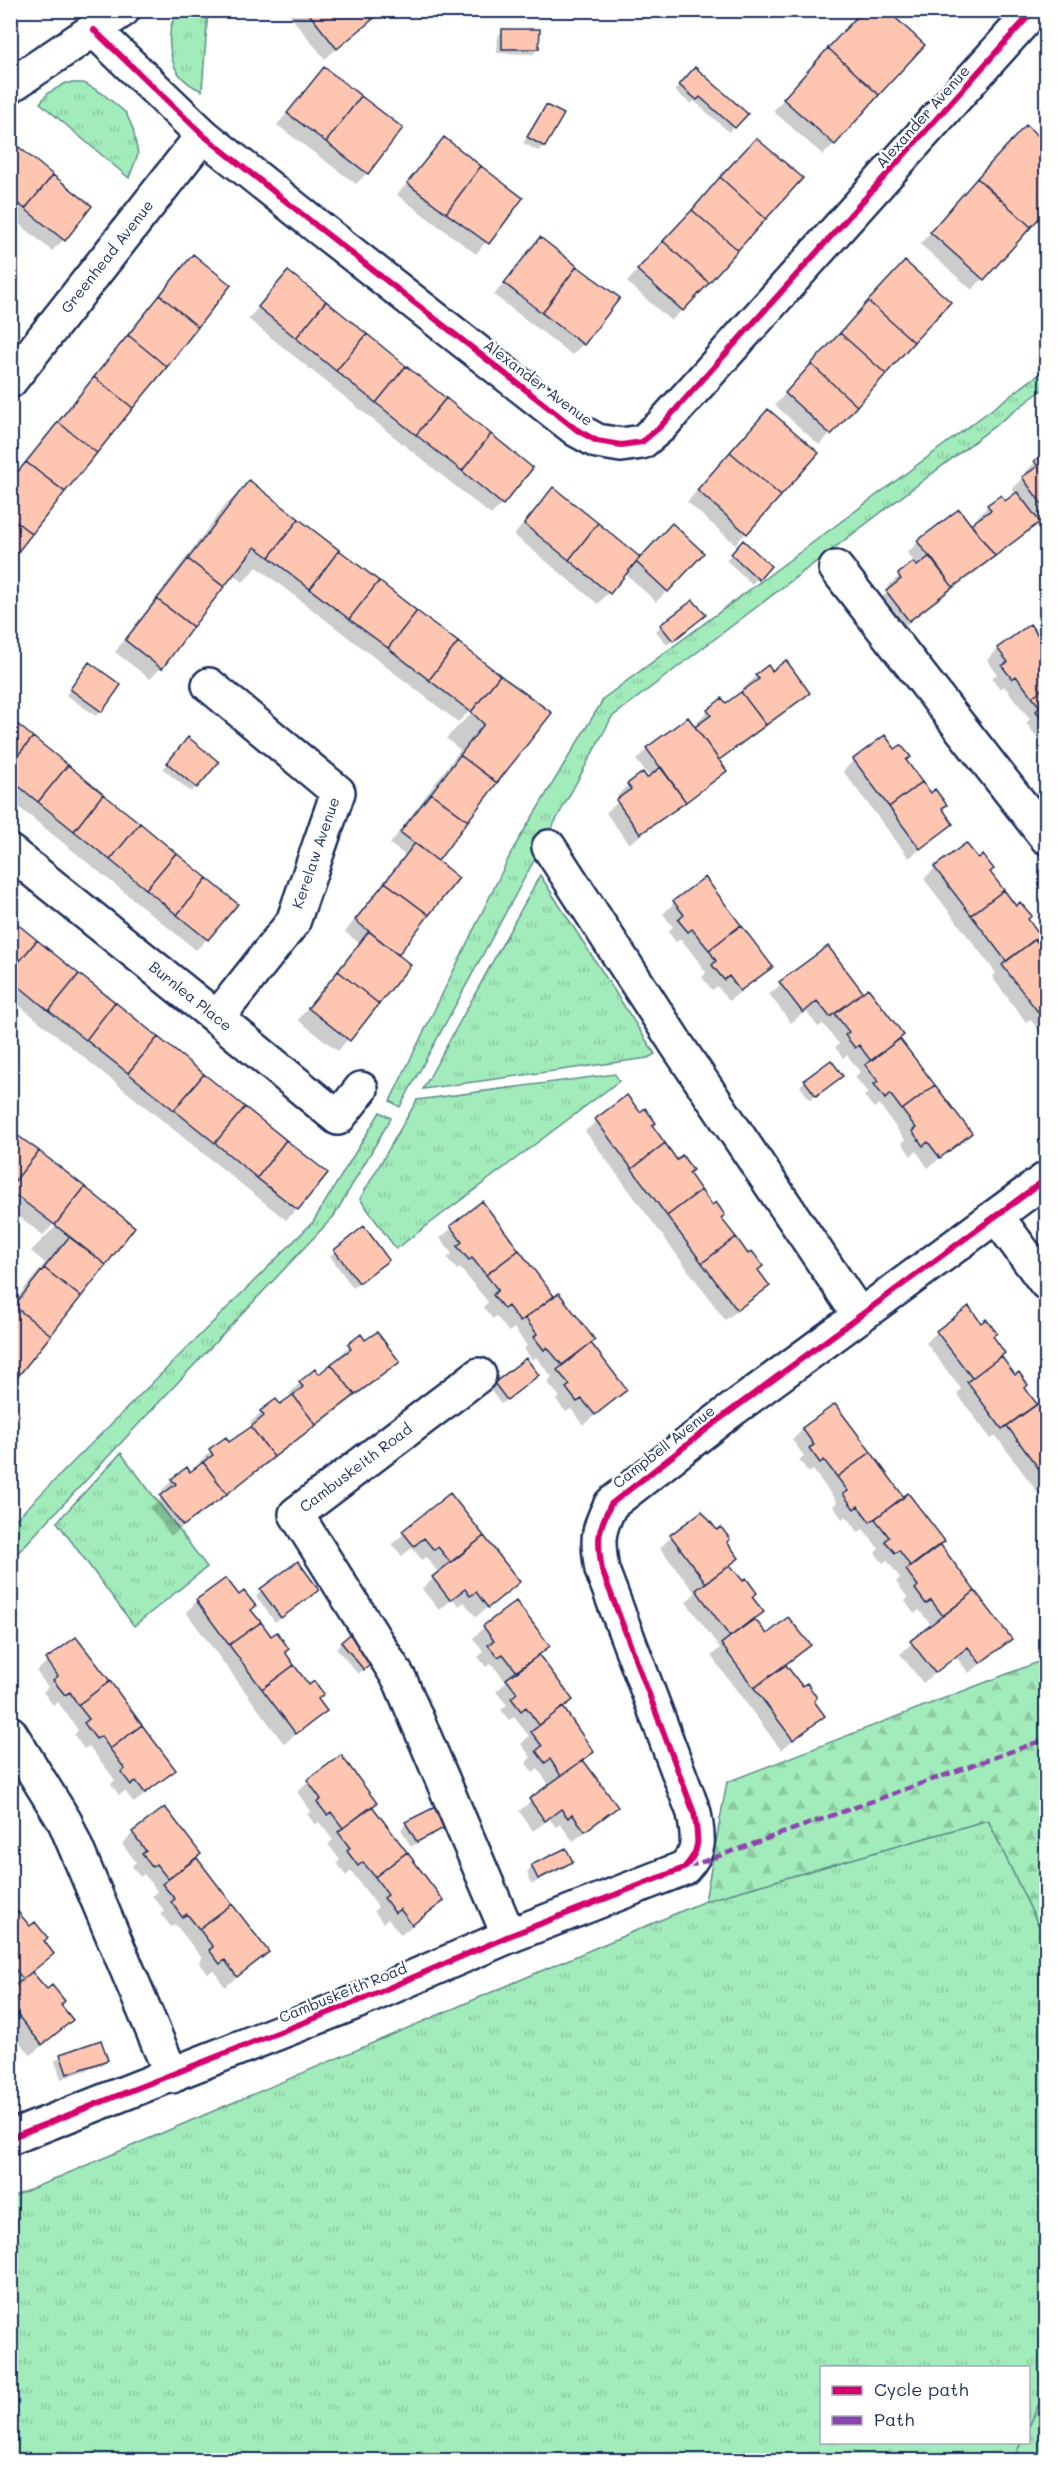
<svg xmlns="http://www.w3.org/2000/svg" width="1057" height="2471" font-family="Mali,sans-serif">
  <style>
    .grass { fill: url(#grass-tufts); stroke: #5e8d8c; stroke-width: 1.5 }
    .forest { fill: url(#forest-firs); stroke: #5e8d8c; stroke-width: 1.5 }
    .shadow { fill: #0003 }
    .building { fill: #fec6b1; stroke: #1b2f5e; stroke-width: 1.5 }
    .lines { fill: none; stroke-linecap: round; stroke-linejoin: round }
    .minor-casing { stroke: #1b2f5e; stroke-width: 38 }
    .minor { stroke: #fff; stroke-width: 33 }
    .quiet { stroke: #8e44ad; stroke-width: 4.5; stroke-dasharray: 9 4.5; stroke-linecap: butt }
    .cycleway-casing { stroke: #fff; stroke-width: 10 }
    .cycleway { stroke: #d6006c; stroke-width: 6 }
    .labels { text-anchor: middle; stroke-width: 5; stroke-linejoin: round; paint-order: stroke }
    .street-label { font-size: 15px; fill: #1b2f5e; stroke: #fff }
  </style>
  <defs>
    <pattern id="grass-tufts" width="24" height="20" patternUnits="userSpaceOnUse" patternTransform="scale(1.5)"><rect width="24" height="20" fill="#a2ebba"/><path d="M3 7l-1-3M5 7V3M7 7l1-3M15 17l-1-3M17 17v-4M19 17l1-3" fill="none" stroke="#8bcaa2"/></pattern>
    <pattern id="forest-firs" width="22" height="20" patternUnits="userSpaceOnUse" patternTransform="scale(1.5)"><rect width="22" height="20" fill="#a2ebba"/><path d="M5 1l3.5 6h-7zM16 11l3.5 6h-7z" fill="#8bcaa2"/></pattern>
  </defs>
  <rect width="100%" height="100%" fill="#fff"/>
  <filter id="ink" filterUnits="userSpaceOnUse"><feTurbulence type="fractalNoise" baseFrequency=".0167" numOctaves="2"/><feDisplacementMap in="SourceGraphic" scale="12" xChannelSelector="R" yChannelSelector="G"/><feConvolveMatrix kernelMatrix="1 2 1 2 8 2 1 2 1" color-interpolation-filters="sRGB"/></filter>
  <g filter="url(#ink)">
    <path class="grass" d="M179,11H208L202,91C193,87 185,82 179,74C168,59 165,25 179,11Z
      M66,83H84L102,93L126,113L133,129L138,154L129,178L40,103L48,93Z
      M1046,369V387L612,717L400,1107L390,1101L513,849L604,698Z
      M540,875L655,1054L648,1058L423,1089Z
      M615,1074L619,1081L396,1249L360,1199L417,1100Z
      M380,1112L391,1118L334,1216L11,1560V1524L313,1222Z
      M121,1453L207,1567L134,1626L57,1522Z
      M988,1820L1046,1941V2388L1029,2427L1028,2368H822V2442L1021,2443L1013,2460H11L10,2198L705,1901Z"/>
    <path class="forest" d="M1046,1659V1941L988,1820L705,1901L727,1782Z
      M1046,2388V2460H1013L1021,2443L1028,2442L1029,2427Z"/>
    <path class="shadow" d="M295,10H383L325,59L290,16Z
      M864,10L834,144L823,155L773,111Z
      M503,30L538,49L533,54L497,53L498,36Z
      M324,69L367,173L356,184L277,125Z
      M690,74L734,127L729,132L694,101L691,104L675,91Z
      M547,107L544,146L538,151L523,143Z
      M1026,127L1046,145V209L972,290L920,244Z
      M444,139L521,199L476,254L397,195Z
      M10,149L63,240L52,251L10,216Z
      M746,151L682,310L671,321L627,282Z
      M540,239L583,344L572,355L494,295Z
      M193,256L229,285L10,480L182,267Z
      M288,273L502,504L491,515L248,319Z
      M894,274L830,434L819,445L775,405Z
      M757,422L746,533L735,544L687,502Z
      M1046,453V512L1036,519L1038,522L1027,533L898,631L876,603L890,590L888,586L915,563L907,553L918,542L971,527L980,520L977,517L988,506L1005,503L1016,494L1012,489L1026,476L1024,473Z
      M249,482L550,713L435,861L396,955L409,965L338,1051L298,1020L359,943L345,932L405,855L390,844L460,750L446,738L474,711H470L458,722L257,567L243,582L232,574L161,668L150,679L115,652L224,507Z
      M553,489L640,558L667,591L656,602L625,573L598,604L514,535Z
      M743,542L769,566L752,584L726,560Z
      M698,620L667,645L656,631L661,626Z
      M1029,626L1046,649V740L1041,733L1036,736L1026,723L1030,719L1004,686L1000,689L992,678L997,674L987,660L998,649Z
      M84,670L101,711L96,716L66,695Z
      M771,673L808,693L797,704L719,761L725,771L714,782L629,844L606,813L620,800L617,796L628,785L650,777L636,760L647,749L695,729L699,725L697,722L708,711L726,705L747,689L745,687L756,676Z
      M10,721L207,939L196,950L10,800Z
      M183,745L196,787L191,792L163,769Z
      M854,760L905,761L951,824L909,858L843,771Z
      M935,868L989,872L1026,919L1034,940L1046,956V1040L1030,1019L1026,1022L992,977L996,973L924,879Z
      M674,903L771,967L729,1001L717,986L712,990L702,977L706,973L698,961L681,939L676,942L668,932L673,927L663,914Z
      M10,919L297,1209L286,1220L10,998Z
      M828,948L970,1133L928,1168L916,1151L911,1156L902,1143L905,1140L879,1104L874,1108L864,1096L868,1093L855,1077L860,1072L847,1055L843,1058L835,1047L839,1044L823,1024L818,1027L806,1011L791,1023L769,994Z
      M841,1076L810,1100L800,1086L805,1081Z
      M627,1097L687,1174L768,1286L757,1297L725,1320L585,1131Z
      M10,1131L133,1228L10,1384V1310L22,1296L20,1294L45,1263L31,1251L58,1224H54L43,1235L10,1210Z
      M482,1203L625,1390L583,1425L571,1409L566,1412L556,1400L560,1397L547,1382L552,1377L536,1357L532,1360L524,1349L527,1346L514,1328L509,1332L496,1316L493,1319L483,1307L488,1302L460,1268L457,1270L447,1258L452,1254L440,1238Z
      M335,1251L382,1265L353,1288L330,1256Z
      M937,1332L992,1337L999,1357L1023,1389L1036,1406L1041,1403L1046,1410V1504L996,1436L991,1439L957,1394L961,1389L926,1343Z
      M361,1336L365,1342L398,1362L387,1373L171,1536L150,1508L165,1495L161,1491L172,1480L190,1474L202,1465L199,1462L225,1439L229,1444L253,1427L250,1423L261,1412L280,1406L291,1397L289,1394L300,1383L315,1371L318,1376L340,1360L338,1357Z
      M532,1380L501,1404L490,1390L495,1384Z
      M803,1429L939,1544L1010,1639L999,1650L969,1673L956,1657L923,1683L900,1654L932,1626L919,1610L914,1614L905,1601L908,1598L896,1582L900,1578L887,1560L883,1563L875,1553L879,1549L863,1529L858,1532L846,1516L842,1519L833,1506L837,1502L813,1470L809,1473L799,1460L804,1456L792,1440Z
      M450,1496L518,1582L476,1617L464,1602L459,1606L453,1599L439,1610L422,1589L439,1573L426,1557L422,1560L412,1548L402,1556L392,1544Z
      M671,1537L725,1542L737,1558L729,1566L751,1597L753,1620L767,1636L809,1645L785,1666L823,1716L781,1750L711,1656L720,1648L686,1602L695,1593L660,1548Z
      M261,1590L312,1595L275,1622L256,1596Z
      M197,1601L250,1610L325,1711L284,1744L186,1612Z
      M484,1627L548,1646L538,1657L571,1700L562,1709L592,1751L583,1761L616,1807L605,1818L573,1841L560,1824L556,1827L550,1819L533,1831L519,1811L550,1786L538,1769L533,1773L526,1763L531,1757L521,1744L529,1736L514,1717L509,1720L501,1710L507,1705L496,1692L506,1682L491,1663L486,1667L478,1657L483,1652L473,1638Z
      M355,1632L372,1663L358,1674L336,1648Z
      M75,1639L175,1770L134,1803L125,1791L119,1795L111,1784L115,1780L89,1746L84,1749L74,1735L78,1730L58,1702L53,1705L43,1692L48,1687L36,1671Z
      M308,1781L371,1807L442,1900L401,1935L388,1919L383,1923L374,1911L378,1907L351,1871L346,1876L337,1863L340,1860L328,1844L333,1840L319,1822L315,1825L307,1814L311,1811L297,1792Z
      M406,1824L444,1826L411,1847L401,1829Z
      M133,1833L195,1858L267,1952L225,1987L213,1970L208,1974L199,1962L202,1958L175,1924L171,1927L161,1914L165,1911L152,1896L157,1891L144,1874L140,1877L132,1866L136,1862L122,1844Z
      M571,1862L566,1867L532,1884L527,1872L532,1867Z
      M10,1905L52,1954L31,1973L71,2020L31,2055L10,2031V1992L12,1990L10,1988Z
      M61,2056L106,2060L101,2065L61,2079L55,2061Z"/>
    <path class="building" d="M306,10H363L372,20L337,49Z
      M363,10H384L372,20Z
      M863,10H887L925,45L879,95L828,48Z
      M502,29H540L539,49H502Z
      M828,48L879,95L835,145L783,99Z
      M324,67L361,96L326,142L287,113Z
      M695,67L748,114L735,128L700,97L697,100L679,85Z
      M361,96L403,128L368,174L326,142Z
      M546,105L564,114L545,147L527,137Z
      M1026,125L1046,143V211L1031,227L977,178Z
      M444,137L481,166L446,213L407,183Z
      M756,138L803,178L766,219L720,177Z
      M14,143L53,175L25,209L10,197V148Z
      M481,166L523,198L489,244L446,213Z
      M53,175L92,206L65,241L25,209Z
      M720,177L766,219L738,250L692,210Z
      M977,178L1031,227L984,280L930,232Z
      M692,210L738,250L709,283L663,241Z
      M540,237L577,266L542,313L504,283Z
      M663,241L709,283L683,311L637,270Z
      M193,254L231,285L198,327L160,295Z
      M905,261L951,302L914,342L868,301Z
      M577,266L620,298L584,345L542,313Z
      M288,271L326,301L296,338L258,307Z
      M160,295L198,327L167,367L128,335Z
      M326,301L367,334L336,371L296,338Z
      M868,301L914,342L886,374L840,333Z
      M840,333L886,374L857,406L811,364Z
      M367,334L406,366L376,403L336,371Z
      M128,335L167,367L133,408L94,377Z
      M811,364L857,406L831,435L785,393Z
      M406,366L446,398L416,435L376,403Z
      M94,377L133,408L97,453L58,422Z
      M446,398L491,434L462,471L416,435Z
      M768,409L819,453L781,496L730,452Z
      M58,422L97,453L65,492L26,462Z
      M491,434L533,468L503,505L462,471Z
      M1046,451V510L1022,477L1038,466L1034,461Z
      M730,452L781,496L747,534L697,490Z
      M26,462L65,492L32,534L10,517V481Z
      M249,480L299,519L269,557L255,547L224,587L188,559Z
      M553,487L598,523L569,560L524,524Z
      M1017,492L1040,522L995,556L971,524L991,510L987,505L1001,495L1005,501Z
      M959,509L995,556L953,587L917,541Z
      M10,517L32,534L10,562Z
      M299,519L339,550L310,589L269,557Z
      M598,523L640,557L610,594L569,560Z
      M672,523L704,553L668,592L636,562Z
      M743,540L771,566L759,580L731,554Z
      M339,550L379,581L349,619L310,589Z
      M930,556L953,587L909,621L886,591L901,579L898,574L913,562L917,566Z
      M188,559L224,587L193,627L157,599Z
      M379,581L417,611L388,648L349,619Z
      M157,599L193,627L162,669L125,640Z
      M693,600L706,615L673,641L660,625Z
      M417,611L458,642L429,680L388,648Z
      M1030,624L1046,647V686L1032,697L1016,676L1012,679L1002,666L1008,662L997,648Z
      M458,642L500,675L471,712L429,680Z
      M786,660L810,693L766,725L741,692L759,679L755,675L768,665L772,671Z
      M89,662L121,685L102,712L70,689Z
      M500,675L552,713L497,783L460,755L484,724L471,712Z
      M1046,686V725L1036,711L1040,707L1032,697Z
      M741,692L766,725L719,760L695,727L711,715L707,710L722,698L726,703Z
      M688,717L727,771L686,802L646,748Z
      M10,718L33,737L10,765Z
      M885,735L895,749L901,745L911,757L906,760L922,782L889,807L853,759Z
      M33,737L68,765L38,802L10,779V765Z
      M188,737L219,762L197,788L167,763Z
      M460,755L497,783L468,821L431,793Z
      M68,765L103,794L74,831L38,802Z
      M661,767L686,802L640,834L616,800L631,789L627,784L643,772L647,778Z
      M922,782L931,793L935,789L947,805L942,808L953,824L920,849L889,807Z
      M431,793L468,821L438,861L400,832Z
      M103,794L140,823L110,860L74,831Z
      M140,823L176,853L146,889L110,860Z
      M415,843L459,878L429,915L385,882Z
      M966,843L978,858L983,855L994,869L990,872L1004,890L971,915L934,867Z
      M176,853L207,878L177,915L146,889Z
      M705,877L741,925L709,950L692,929L688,932L678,920L684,915L673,901Z
      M207,878L238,904L208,940L177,915Z
      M385,882L429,915L398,955L355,920Z
      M1004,890L1016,906L1020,902L1032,916L1028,919L1040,936L1006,961L971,915Z
      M10,918L37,940L10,973Z
      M741,925L773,967L740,991L729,976L724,980L712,965L716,961L709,950Z
      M369,931L411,965L379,1004L338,971Z
      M1035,939L1046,954V1005L1038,1012L1002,965Z
      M37,940L79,974L49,1011L10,979V973Z
      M828,946L863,992L830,1017L817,1001L803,1013L779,982Z
      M338,971L379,1004L350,1041L308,1008Z
      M79,974L115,1002L86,1040L49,1011Z
      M868,988L904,1035L871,1061L859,1045L855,1048L845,1035L849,1032L835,1014Z
      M115,1002L158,1037L128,1073L86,1040Z
      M158,1037L204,1074L174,1110L128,1073Z
      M900,1039L935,1085L902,1110L890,1094L885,1099L874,1084L878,1081L865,1065Z
      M831,1060L843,1076L816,1096L804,1080Z
      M204,1074L245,1107L215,1143L174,1110Z
      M935,1085L972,1133L940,1158L928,1142L923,1146L912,1131L916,1128L902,1110Z
      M627,1095L640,1112L645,1108L656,1123L652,1125L665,1143L632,1169L595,1119Z
      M245,1107L286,1140L257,1178L215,1143Z
      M10,1130L39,1151L10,1187Z
      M286,1140L328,1173L298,1210L257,1178Z
      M665,1143L677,1160L682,1155L693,1170L689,1173L701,1190L667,1216L632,1169Z
      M39,1151L85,1187L55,1225L10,1191V1187Z
      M85,1187L135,1227L106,1265L55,1225Z
      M701,1190L712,1205L716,1202L725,1215L721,1218L736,1237L702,1263L667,1216Z
      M482,1201L519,1250L486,1275L472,1258L469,1260L457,1246L462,1242L450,1226Z
      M364,1226L389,1260L359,1283L334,1250Z
      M69,1237L106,1265L81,1297L44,1268Z
      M736,1237L748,1254L752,1251L763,1266L758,1270L770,1286L737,1310L702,1263Z
      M519,1250L554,1296L520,1322L508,1306L504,1309L493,1295L498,1290L486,1275Z
      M44,1268L81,1297L51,1335L14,1306Z
      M559,1293L595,1340L562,1365L547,1347L544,1350L534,1337L537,1334L525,1318Z
      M14,1306L51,1335L20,1374L10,1366V1311Z
      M969,1306L981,1323L986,1319L997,1333L993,1336L1005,1353L972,1378L936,1331Z
      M377,1332L400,1362L355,1395L331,1364L351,1349L348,1344L361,1334L365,1340Z
      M591,1343L627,1390L595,1415L582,1399L577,1402L566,1388L570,1385L557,1370Z
      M1001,1356L1015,1375L1019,1372L1028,1385L1025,1388L1037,1404L1002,1429L967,1382Z
      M526,1358L539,1375L507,1400L494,1383Z
      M331,1364L355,1395L316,1425L293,1395L303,1387L299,1382L315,1369L319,1374Z
      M10,1366L20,1374L10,1387Z
      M293,1395L316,1425L274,1457L251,1427L264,1416L260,1411L276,1399L280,1404Z
      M1042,1401L1046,1407V1469L1042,1473L1007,1426Z
      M835,1404L871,1452L837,1477L824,1460L820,1463L809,1448L814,1445L802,1428Z
      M251,1427L274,1457L227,1494L203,1462L213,1455L209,1449L226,1437L229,1442Z
      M871,1452L904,1497L870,1522L858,1506L854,1509L843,1494L848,1491L837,1477Z
      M203,1462L227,1494L183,1526L160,1496L176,1484L171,1479L187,1467L190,1472Z
      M450,1493L484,1536L451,1563L438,1547L434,1550L424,1538L414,1546L402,1531Z
      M908,1493L945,1541L911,1567L899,1550L895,1553L885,1541L889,1537L875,1519Z
      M702,1511L717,1530L721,1527L730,1539L727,1542L739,1558L706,1583L670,1535Z
      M484,1536L520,1582L488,1608L476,1592L470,1596L465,1589L450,1600L432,1577Z
      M940,1544L975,1591L943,1616L931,1600L926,1604L915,1589L918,1586L906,1570Z
      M298,1561L319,1590L281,1618L260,1589Z
      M730,1565L743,1581L746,1578L757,1593L752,1597L764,1612L730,1637L696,1590Z
      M226,1578L239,1595L244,1591L256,1606L251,1610L261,1622L229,1645L196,1600Z
      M975,1591L1012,1639L980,1663L968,1647L935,1673L910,1641Z
      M516,1601L550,1646L517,1672L503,1654L498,1657L488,1645L494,1641L483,1626Z
      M788,1617L811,1645L754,1688L721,1644L754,1618L767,1634Z
      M261,1622L271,1636L277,1632L289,1649L285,1652L294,1665L262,1689L229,1645Z
      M355,1630L379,1658L364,1670L341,1642Z
      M76,1637L110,1681L78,1705L70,1692L65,1695L53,1680L58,1676L46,1659Z
      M539,1655L573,1700L539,1725L526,1707L521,1711L511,1698L517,1693L506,1679Z
      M294,1665L309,1685L314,1681L324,1694L318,1699L327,1711L296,1734L262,1689Z
      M786,1665L802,1686L807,1683L817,1698L814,1701L825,1716L793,1740L754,1688Z
      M110,1681L142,1725L110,1749L101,1736L96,1739L84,1723L89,1719L78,1705Z
      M563,1707L594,1752L561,1776L550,1759L545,1763L536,1751L542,1746L531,1732Z
      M142,1725L176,1770L145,1793L136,1781L131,1785L121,1772L125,1769L110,1749Z
      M341,1755L377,1803L343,1828L331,1812L327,1815L317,1802L321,1799L307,1780Z
      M583,1760L618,1807L585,1831L572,1814L568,1818L561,1809L545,1821L529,1799Z
      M372,1806L407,1852L375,1877L363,1862L358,1866L347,1851L350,1848L338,1832Z
      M165,1807L201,1854L168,1879L156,1864L152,1867L142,1854L146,1851L132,1832Z
      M435,1807L446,1827L417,1842L405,1822Z
      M566,1848L573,1862L538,1879L531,1865Z
      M407,1852L444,1901L412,1925L400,1909L395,1913L384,1898L388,1895L375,1877Z
      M197,1858L232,1904L199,1929L187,1914L182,1917L171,1902L175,1899L162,1884Z
      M10,1903L18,1912L10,1918Z
      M232,1904L269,1952L237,1977L225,1960L220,1964L209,1950L213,1947L199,1929Z
      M18,1912L30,1926L35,1922L48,1938L44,1941L54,1954L23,1979L10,1963V1918Z
      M32,1972L47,1989L52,1985L65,2001L61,2005L73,2020L42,2045L10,2006V1990Z
      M101,2040L108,2060L67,2074L60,2054Z"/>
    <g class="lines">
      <defs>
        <g id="minor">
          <path d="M94,30L203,135L318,227L577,430L597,441L621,445L642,442L661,426L1034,10"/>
          <path d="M10,86L123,10"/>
          <path id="s1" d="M10,381L203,135"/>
          <path d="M836,568L1046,837"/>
          <path d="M209,685L338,792L293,922L217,1018"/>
          <path d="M549,847L677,1045L859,1315"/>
          <path id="s2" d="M10,852L217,1018L338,1118L361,1089"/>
          <path d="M997,1217L1046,1283"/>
          <path d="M479,1375L296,1514L400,1680L509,1936"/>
          <path d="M10,1733L65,1822L172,2076"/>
          <path d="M10,2138L356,2002L509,1936L684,1868C702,1849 698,1838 694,1813L602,1570C597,1540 597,1531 611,1504L725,1415L1046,1179"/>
        </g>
      </defs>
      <use href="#minor" class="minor-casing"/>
      <use href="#minor" class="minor"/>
      <path class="quiet" d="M688,1867L1046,1739"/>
      <defs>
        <path id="cycleway" d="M94,30L203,135L318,227L577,430L597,441L621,445L642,442L661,426L1034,10
          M10,2138L356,2002L509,1936L684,1868C702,1849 698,1838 694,1813L602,1570C597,1540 597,1531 611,1504L725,1415L1046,1179"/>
      </defs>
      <use href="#cycleway" class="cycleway-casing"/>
      <use href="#cycleway" class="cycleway"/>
    </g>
  </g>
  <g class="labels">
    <g class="street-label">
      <text transform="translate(923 117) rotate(-48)" y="5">Alexander Avenue</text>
      <text dy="5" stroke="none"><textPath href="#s1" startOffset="158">Greenhead Avenue</textPath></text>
      <text transform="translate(538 383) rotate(37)" y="5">Alexander Avenue</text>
      <text transform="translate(316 853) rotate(-71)" y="5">Kerelaw Avenue</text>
      <text dy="5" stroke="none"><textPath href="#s2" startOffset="231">Burnlea Place</textPath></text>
      <text transform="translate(664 1447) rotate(-38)" y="5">Campbell Avenue</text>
      <text transform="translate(356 1468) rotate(-37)" y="5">Cambuskeith Road</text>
      <text transform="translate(343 1993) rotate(-22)" y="5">Cambuskeith Road</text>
    </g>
  </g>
  <rect width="1057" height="2471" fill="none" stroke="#fff" stroke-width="36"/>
  <rect x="18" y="18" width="1021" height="2435" fill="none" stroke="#1b2f5e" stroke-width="2" filter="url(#ink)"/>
  <rect x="820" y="2366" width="210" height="78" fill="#ffffff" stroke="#a4acbf" stroke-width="1.5"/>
  <rect x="832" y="2386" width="30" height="9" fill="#d6006c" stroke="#a4acbf" stroke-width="1.5"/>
  <text x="874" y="2396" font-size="18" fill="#1b2f5e">Cycle path</text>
  <rect x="832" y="2416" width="30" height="9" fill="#8e44ad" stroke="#a4acbf" stroke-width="1.5"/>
  <text x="874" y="2426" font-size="18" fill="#1b2f5e">Path</text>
</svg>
